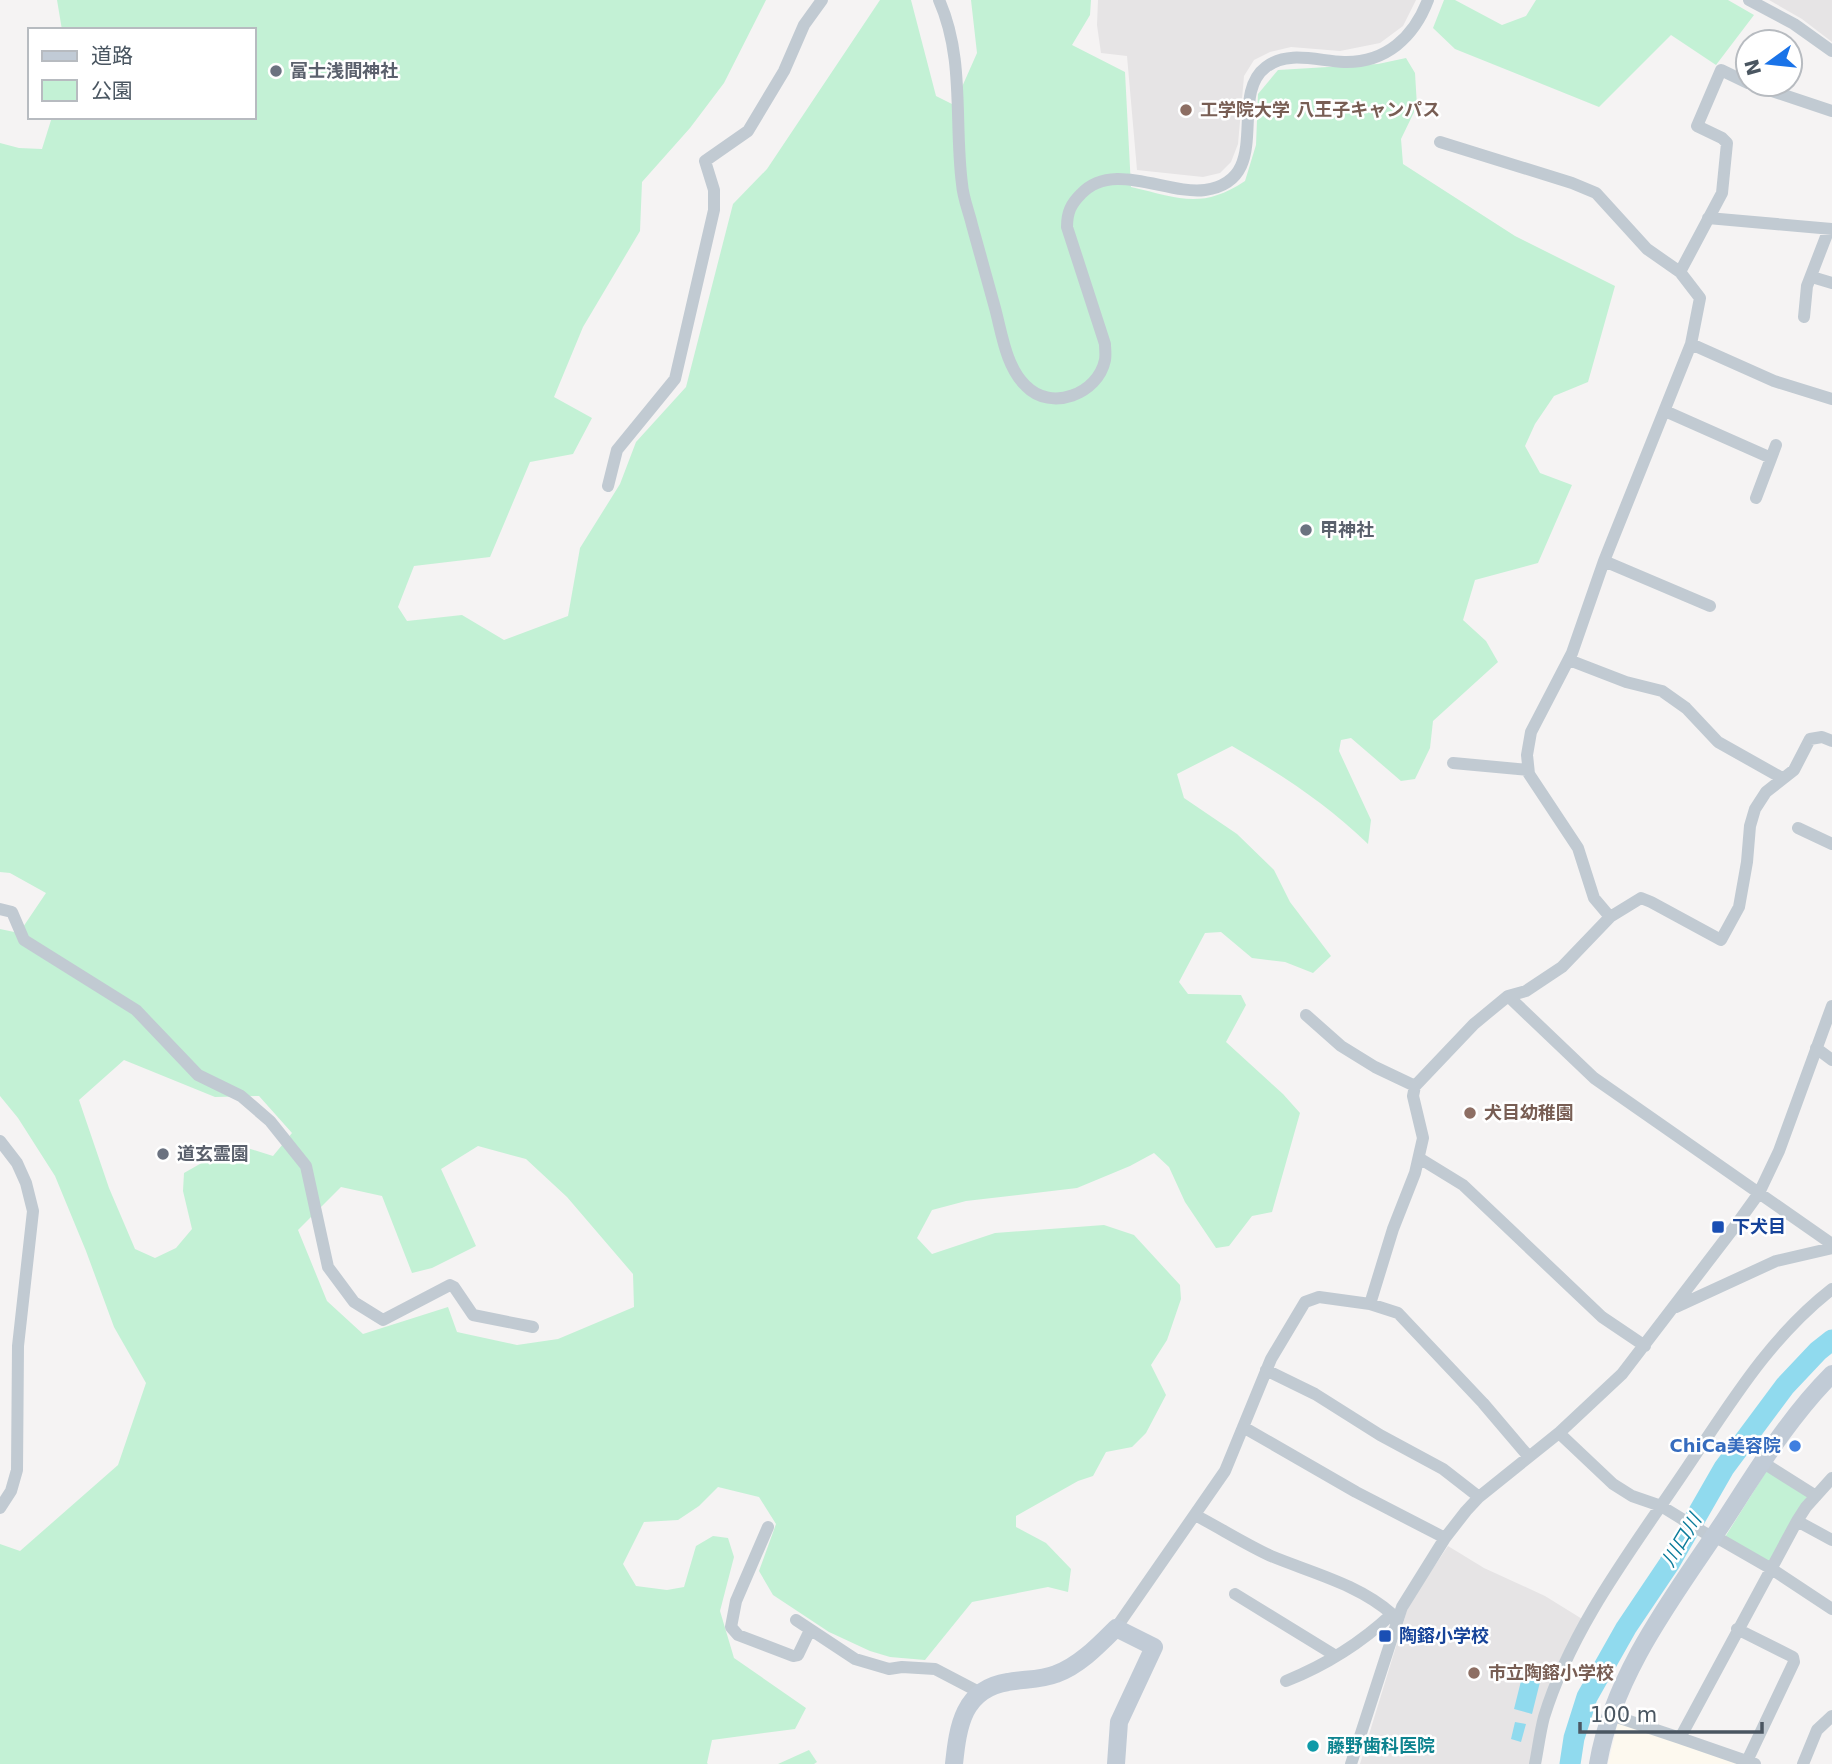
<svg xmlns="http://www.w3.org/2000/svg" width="1832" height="1764" font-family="'DejaVu Sans','Noto Sans JP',sans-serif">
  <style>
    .commercial { fill: #fdf9ef }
    .education { fill: #e6e4e5 }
    .green { fill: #c3f1d5; fill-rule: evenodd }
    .water { fill: #90daee }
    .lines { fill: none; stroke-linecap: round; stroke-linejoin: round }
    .river { stroke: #90daee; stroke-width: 21 }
    .street { stroke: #c1cad2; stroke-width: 12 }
    .secondary { stroke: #c1cbd6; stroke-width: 18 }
    .worship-dot { fill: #6b7280; stroke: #fff; stroke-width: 2.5 }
    .education-dot { fill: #8d6e63; stroke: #fff; stroke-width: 2.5 }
    .transit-dot { fill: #1a4fb4; stroke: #fff; stroke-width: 2.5 }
    .shop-dot { fill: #3f7fe0; stroke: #fff; stroke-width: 2.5 }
    .culture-dot { fill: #0f9aa8; stroke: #fff; stroke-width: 2.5 }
    .labels { text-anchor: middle; stroke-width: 5; stroke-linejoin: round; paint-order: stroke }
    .worship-label { font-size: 18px; font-weight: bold; fill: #5b616d; stroke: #fff; text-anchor: start }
    .education-label { font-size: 18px; font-weight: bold; fill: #785e54; stroke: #fff; text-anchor: start }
    .transit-label { font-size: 18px; font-weight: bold; fill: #164399; stroke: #fff; text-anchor: start }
    .shop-label { font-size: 18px; font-weight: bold; fill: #366cbe; stroke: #fff; text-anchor: end }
    .culture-label { font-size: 18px; font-weight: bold; fill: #0d838f; stroke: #fff; text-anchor: start }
    .water-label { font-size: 19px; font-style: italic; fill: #0c7c9b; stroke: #fff }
  </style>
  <rect width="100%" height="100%" fill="#f5f3f3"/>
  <path class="commercial" d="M1619,1718L1755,1764H1608Z"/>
  <path class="education" d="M1098,0H1416L1403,26L1380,43L1340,51L1291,47L1270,52L1254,60L1244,76L1238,144L1231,162L1220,173L1203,177L1137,170L1127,56L1101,53L1097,25Z
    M1769,0H1832V42L1802,19Z
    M1448,1546L1484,1568L1545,1596L1587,1622L1570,1652L1535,1764H1360L1409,1604Z"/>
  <path class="green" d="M57,0H766L724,83L690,128L642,182L640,231L583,327L554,397L592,418L573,454L530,462L490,557L414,566L398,607L407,621L462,615L504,640L568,616L580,548L620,484L636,442L686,387L733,204L767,169L880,0H911L936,96L954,105L977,53L971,0H1091L1090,15L1072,45L1125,72L1131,187C1179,198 1201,210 1245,181L1256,145L1258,94L1278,70L1378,64L1406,58L1415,73L1417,106L1401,139L1403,164L1515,236L1615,286L1588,382L1554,396L1535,424L1525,446L1540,473L1572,485L1538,563L1475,580L1463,620L1486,641L1498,662L1433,721L1430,748L1415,779L1401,781L1351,738L1341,740L1339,751L1371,820L1368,844C1327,804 1281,774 1232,746L1177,774L1184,798L1237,834L1274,870L1290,902L1331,956L1313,973L1285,962L1252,958L1221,932L1205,933L1179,982L1188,994L1241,995L1246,1005L1226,1042L1283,1094L1300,1113L1272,1212L1252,1216L1229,1246L1216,1248L1185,1202L1169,1167L1154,1153L1130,1166L1077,1188L966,1201L932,1210L917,1238L932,1254L995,1233L1104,1225L1134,1235L1180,1285L1181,1299L1167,1340L1151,1365L1166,1395L1146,1433L1132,1447L1106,1452L1093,1476L1078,1481L1016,1516V1527L1046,1543L1071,1569L1068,1592L1048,1587L972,1602L925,1660L890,1657L870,1651L829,1632L773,1595L759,1571L776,1524L759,1497L718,1487L699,1506L678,1520L644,1522L623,1564L636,1586L667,1590L684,1587L696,1546L713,1536L728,1538L734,1557L720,1611L734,1658L806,1708L795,1729L712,1740L707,1763L708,1764H0V1544L20,1551L118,1465L146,1383L114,1327L86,1251L55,1176L18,1118L0,1096V929L19,933L46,893L10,873L0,872V143L19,148L42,149L52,117H254V30H62ZM124,1060L215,1097L259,1096L292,1133L273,1156L235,1144L184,1173L183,1191L192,1229L176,1248L155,1258L135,1249L109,1188L79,1100ZM478,1146L526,1159L567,1197L633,1274L634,1307L558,1339L517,1345L457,1332L448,1307L363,1334L327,1301L298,1230L341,1187L382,1196L412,1273L432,1268L476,1246L441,1169Z
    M1444,0H1455L1502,25L1526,16L1536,0H1728L1754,15L1716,65L1671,35L1599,107L1455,49L1433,28Z
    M1769,1467L1816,1496L1770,1568L1725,1537Z
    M809,1750L817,1762L814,1764H778Z"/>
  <path class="water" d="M1525,1665L1543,1670L1532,1714L1514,1709Z
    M1515,1722L1526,1724L1521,1742L1511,1739Z"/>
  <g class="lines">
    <path class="river" d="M1570,1764L1574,1738L1587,1697L1626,1628L1669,1564L1724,1468L1785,1386L1818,1351L1832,1340"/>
    <path class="street" d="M939,0C965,58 954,123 962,184C963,198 969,212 972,225C980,253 987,280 995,308C1002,334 1006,367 1026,386C1051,412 1098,394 1105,360C1106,355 1105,349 1105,344L1067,227C1067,212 1071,204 1081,194C1113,160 1167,195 1205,190C1275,180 1227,96 1266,67C1288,50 1318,61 1344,62C1386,63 1414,37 1428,0
      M1749,0L1794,24L1832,51
      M1751,84L1832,111
      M1440,142L1572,183L1596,193L1647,249L1680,272
      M1708,218L1832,229
      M1812,277L1832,283
      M1804,317L1807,286L1829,229
      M1691,344L1774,381L1832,399
      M1665,411L1771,458
      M608,486L617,450L675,379L714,210V190L705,161L748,131L784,71L804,25L822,0
      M1756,498L1776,445
      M1604,561L1710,606
      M1569,660L1626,682L1662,691L1686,708L1718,742L1782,778
      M1453,763L1528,770
      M1798,828L1832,844
      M0,909L12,912L24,940L136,1010L198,1075L241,1096L270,1121L306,1166L328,1267L354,1302L383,1320L450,1285L454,1287L473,1315L533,1327
      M1610,917L1594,898L1578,848L1529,774L1527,755L1531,732L1572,653L1604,561L1691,344L1700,298L1680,272L1722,193L1727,143L1722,138L1697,126L1721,70L1748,83
      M1508,996L1594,1078L1832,1244
      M1306,1015L1341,1046L1375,1067L1415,1086
      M1816,1048L1832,1060
      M0,1141L17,1163L26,1183L33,1211L18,1346L17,1470L11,1491L0,1508
      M1419,1158L1463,1185L1602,1317L1645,1346
      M1370,1304L1393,1229L1415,1173L1423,1138L1413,1096L1415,1086L1474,1024L1508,996L1526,991L1562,967L1610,917L1641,898L1651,902L1721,940L1739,907L1747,862L1750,826L1755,809L1766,792L1794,770L1810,739L1822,737L1832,741
      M1676,1307L1776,1261L1832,1248
      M1266,1370L1315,1394L1380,1435L1443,1469L1479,1497
      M1243,1427L1356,1492L1445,1538
      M1559,1433L1613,1484L1632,1496L1661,1506L1705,1533L1723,1541L1770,1568L1832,1609
      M1762,1462L1816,1496
      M1195,1515C1220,1528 1245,1544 1271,1556C1312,1573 1358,1584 1392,1614
      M1797,1521L1832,1540
      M768,1527L736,1601L731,1627L738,1635L793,1656L798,1655L810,1630
      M1235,1594L1336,1656
      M796,1620L855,1659L889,1669L902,1667L935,1669L979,1692
      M1116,1628L1225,1471L1271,1359L1305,1302L1319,1297L1370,1304L1398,1313L1483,1403L1529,1457
      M1737,1629L1793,1657L1794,1662L1747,1761
      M1286,1681C1326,1665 1361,1643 1392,1614L1399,1616
      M1611,1715L1680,1738L1797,1521L1806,1507L1832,1478
      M1680,1738L1755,1764
      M1351,1764L1402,1607L1445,1538L1466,1511L1479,1497L1560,1432L1622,1374L1736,1225L1759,1193L1779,1151L1832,1006
      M1535,1764C1538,1749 1540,1732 1544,1717C1572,1626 1633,1548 1686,1469C1730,1404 1769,1338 1832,1289
      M1803,1764L1817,1730L1832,1716"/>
    <path class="secondary" d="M954,1764C958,1726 963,1689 1008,1682C1024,1679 1041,1680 1056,1674C1079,1666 1099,1645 1116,1628L1154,1647L1119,1722L1116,1764
      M1598,1764C1613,1675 1673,1597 1722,1524C1756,1472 1788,1418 1832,1374"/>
  </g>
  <g class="worship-dot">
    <circle cx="276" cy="71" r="7"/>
    <circle cx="1306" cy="530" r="7"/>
    <circle cx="163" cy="1154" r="7"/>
  </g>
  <g class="education-dot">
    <circle cx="1186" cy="110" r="7"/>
    <circle cx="1470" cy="1113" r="7"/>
    <circle cx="1474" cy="1673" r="7"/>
  </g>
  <g class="transit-dot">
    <rect x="1711" y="1220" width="14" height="14" rx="3.5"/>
    <rect x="1378" y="1629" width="14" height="14" rx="3.5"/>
  </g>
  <circle class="shop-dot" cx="1795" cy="1446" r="7"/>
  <circle class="culture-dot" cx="1313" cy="1746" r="7"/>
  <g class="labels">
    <g class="worship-label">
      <text x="290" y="77">富士浅間神社</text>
      <text x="1320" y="536">甲神社</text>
      <text x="177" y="1160">道玄霊園</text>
    </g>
    <g class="education-label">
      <text x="1200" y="116">工学院大学 八王子キャンパス</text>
      <text x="1484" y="1119">犬目幼稚園</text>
      <text x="1488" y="1679">市立陶鎔小学校</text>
    </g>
    <g class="transit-label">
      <text x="1732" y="1233">下犬目</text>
      <text x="1399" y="1642">陶鎔小学校</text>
    </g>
    <g class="shop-label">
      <text x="1781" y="1452">ChiCa美容院</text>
    </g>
    <g class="culture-label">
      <text x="1327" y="1752">藤野歯科医院</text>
    </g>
    <g class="water-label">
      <text transform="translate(1681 1540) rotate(-59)" y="7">川口川</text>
    </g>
  </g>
  <rect x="28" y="28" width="228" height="91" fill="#ffffff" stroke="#b7bbc0" stroke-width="2"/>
  <rect x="42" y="51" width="35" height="10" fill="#c1cbd6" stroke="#b7bbc0" stroke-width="2"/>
  <text x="91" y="63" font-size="21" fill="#4a5661">道路</text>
  <rect x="42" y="80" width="35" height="21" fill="#c3f1d5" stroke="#b7bbc0" stroke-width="2"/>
  <text x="91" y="98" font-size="21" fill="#4a5661">公園</text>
  <g transform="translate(1769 63) rotate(255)"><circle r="33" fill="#ffffff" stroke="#b7bbc0" stroke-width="2"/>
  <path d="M0-5L12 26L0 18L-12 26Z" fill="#1a73e8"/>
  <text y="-10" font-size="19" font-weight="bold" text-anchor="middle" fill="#4a5661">N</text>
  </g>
  <path d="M1580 1722v10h182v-10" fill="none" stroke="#4a5661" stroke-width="3.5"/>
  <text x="1590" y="1722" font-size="21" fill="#4a5661" stroke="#ffffff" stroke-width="5" paint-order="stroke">100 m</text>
</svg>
